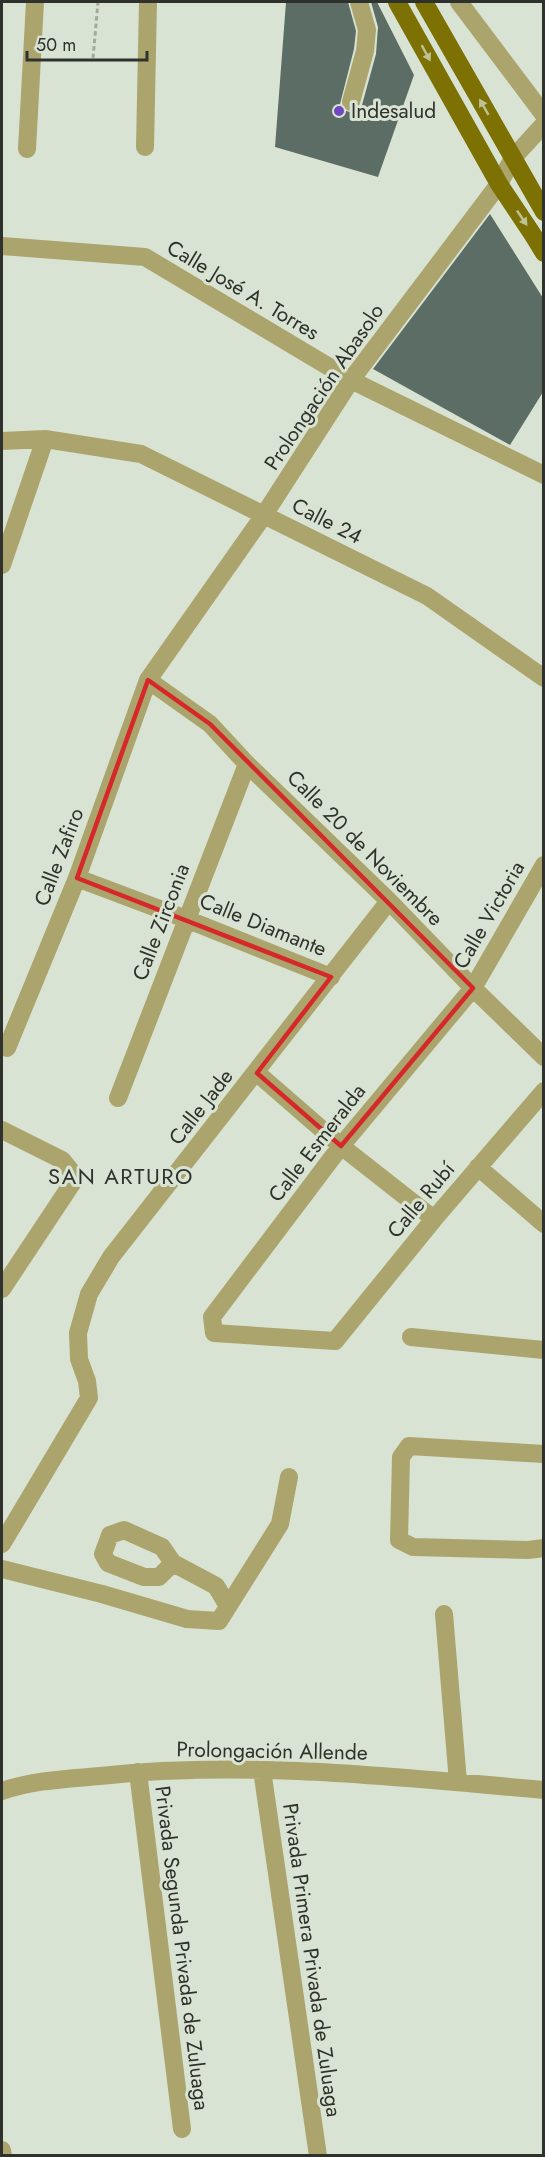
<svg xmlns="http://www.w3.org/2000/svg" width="545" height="2157" font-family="Jost,sans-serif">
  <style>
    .building { fill: #5c6d65 }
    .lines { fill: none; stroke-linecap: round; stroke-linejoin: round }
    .path { stroke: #a1a99c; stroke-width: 3; stroke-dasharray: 4.5 3; stroke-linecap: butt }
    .minor { stroke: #aba56d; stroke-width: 18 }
    .major { stroke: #7d7103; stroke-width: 18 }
    .oneway { fill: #bdc195 }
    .marked { fill: none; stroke: #d62828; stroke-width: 4.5; stroke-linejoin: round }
    .poi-dot { fill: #6f48c1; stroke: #d9e3d3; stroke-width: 2 }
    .labels { text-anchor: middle; stroke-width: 6; stroke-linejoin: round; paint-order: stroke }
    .poi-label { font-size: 21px; fill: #2f322c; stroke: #d9e3d3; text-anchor: start }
    .street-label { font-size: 21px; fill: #2f322c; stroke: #d9e3d3 }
    .neighbourhood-label { font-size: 22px; letter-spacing: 1.5px; fill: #2f322c; stroke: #d9e3d3 }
  </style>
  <rect width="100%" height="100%" fill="#d9e3d3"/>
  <path class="building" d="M286,2H348L356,31L354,49L340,104L343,110L353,113L358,110L362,105L376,54L378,27L371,2H377L414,75L378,177L275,147Z
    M490,214L543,298V392L510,445L373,369Z"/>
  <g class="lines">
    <path class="path" d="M93,58L98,2"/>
    <path class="minor" d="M459,2L544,115
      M351,102L365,51L367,30L359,2
      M145,147L148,2
      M27,149L35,2
      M2,246L145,257L351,380L544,475
      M2,441L45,439L141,454L427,596L544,678
      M2,565L45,439
      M148,680L210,724L247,764L389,901L473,988L544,1057
      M544,865L473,988L341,1146L212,1317L214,1333L335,1341L434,1219L544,1091
      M77,878L186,919L331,977
      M7,1048L77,878L148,680L264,515L351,380L499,184L513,158L544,124
      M257,1073L341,1146L434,1219
      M118,1098L247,764
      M2,1130L62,1160L71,1171L73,1182L2,1289
      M478,1167L544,1224
      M411,1337L544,1350
      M544,1454L409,1446L401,1457L399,1540L413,1547L528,1550L544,1548
      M2,1544L89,1398L87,1381L79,1359L78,1333L89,1294L111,1257L389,901
      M173,1563L159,1577H144L108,1563L103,1554L110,1535L124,1530L162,1547L173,1563L216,1586L228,1606
      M2,1569L102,1594L187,1619L219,1621L280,1524L289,1477
      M444,1614L458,1782
      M262,1770L318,2156
      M138,1772L182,2129
      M2,1791C33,1780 67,1779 100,1776C247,1760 396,1777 544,1790
      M2,2150L3,2156"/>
    <path class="major" d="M397,2L499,184L533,235L544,253
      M424,2L544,212"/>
  </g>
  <defs><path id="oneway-solid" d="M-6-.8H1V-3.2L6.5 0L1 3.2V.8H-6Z" transform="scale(1.5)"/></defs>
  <g class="oneway">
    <use href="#oneway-solid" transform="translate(426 53) rotate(61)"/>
    <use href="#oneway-solid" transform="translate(484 107) rotate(-120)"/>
    <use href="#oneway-solid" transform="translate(522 218) rotate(56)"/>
  </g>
  <path class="marked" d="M148,680L210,724L473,988L341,1146L257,1073L331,977L77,878Z"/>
  <circle class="poi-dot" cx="339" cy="111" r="6"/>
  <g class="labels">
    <g class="poi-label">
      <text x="351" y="118">Indesalud</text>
    </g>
    <g class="street-label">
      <text transform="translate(243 290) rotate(31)" y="7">Calle José A. Torres</text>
      <text transform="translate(324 387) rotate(-56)" y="7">Prolongación Abasolo</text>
      <text transform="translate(327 521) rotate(27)" y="7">Calle 24</text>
      <text transform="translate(365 848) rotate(45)" y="7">Calle 20 de Noviembre</text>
      <text transform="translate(59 857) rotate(-69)" y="7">Calle Zafiro</text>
      <text transform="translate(489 915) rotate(-60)" y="7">Calle Victoria</text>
      <text transform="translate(161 922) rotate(-69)" y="7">Calle Zirconia</text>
      <text transform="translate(263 925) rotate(22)" y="7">Calle Diamante</text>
      <text transform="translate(201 1107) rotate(-52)" y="7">Calle Jade</text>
      <text transform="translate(317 1143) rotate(-52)" y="7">Calle Esmeralda</text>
      <text transform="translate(421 1200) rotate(-50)" y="7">Calle Rubí</text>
      <text transform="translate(272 1751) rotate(1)" y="7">Prolongación Allende</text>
      <text transform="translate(182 1948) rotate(83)" y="7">Privada Segunda Privada de Zuluaga</text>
      <text transform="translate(312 1960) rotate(82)" y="7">Privada Primera Privada de Zuluaga</text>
    </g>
    <g class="neighbourhood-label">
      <text x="121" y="1184">SAN ARTURO</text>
    </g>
  </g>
  <rect width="545" height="2157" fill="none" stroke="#2f322c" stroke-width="6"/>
  <path d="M27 51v9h120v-9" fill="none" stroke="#2f322c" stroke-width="3"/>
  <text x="36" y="51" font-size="18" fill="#2f322c" stroke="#d9e3d3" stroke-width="4.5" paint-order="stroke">50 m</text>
</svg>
